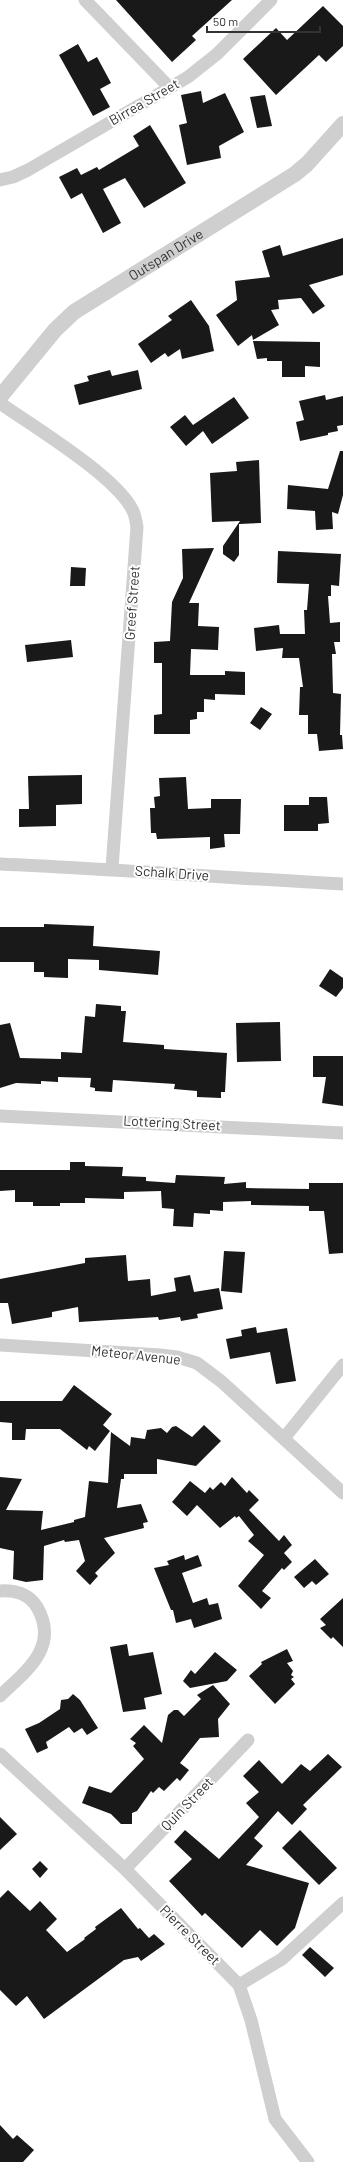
<svg xmlns="http://www.w3.org/2000/svg" width="343" height="2162" font-family="Barlow,sans-serif">
  <style>
    .building { fill: #191919 }
    .lines { fill: none; stroke-linecap: round; stroke-linejoin: round }
    .minor { stroke: #cfcfcf; stroke-width: 13 }
    .tertiary { stroke: #cfcfcf; stroke-width: 16 }
    .labels { text-anchor: middle; stroke-width: 4; stroke-linejoin: round; paint-order: stroke }
    .street-label { font-size: 14px; fill: #323232; stroke: #fff }
  </style>
  <rect width="100%" height="100%" fill="#fff"/>
  <path class="building" d="M116,0H232L192,36L196,40L172,62Z
    M323,6L343,26V46L326,62L319,55L276,95L243,59L276,28L287,40Z
    M78,44L88,62L97,57L111,83L100,89L110,107L93,116L59,55Z
    M201,91L203,103L225,93L244,132L219,146L221,158L187,165L179,125L187,123L181,95Z
    M265,95L272,126L257,128L250,97Z
    M150,125L186,183L144,208L125,178L103,189L121,223L103,233L82,193L71,199L59,177L77,168L81,175L97,167L99,170L139,146L133,136Z
    M343,238V275L309,285L325,306L313,314L301,298L278,300L279,309L271,310L279,325L253,340L252,335L238,346L216,315L237,300L235,281L270,277L262,251L280,245L283,256Z
    M191,300L209,326L214,351L182,359L180,349L168,357L165,353L151,363L138,344L172,320L168,316Z
    M253,341L320,342V367L305,366V377H282V361H267V358L257,359Z
    M110,370L112,376L138,370L142,389L79,405L74,385L89,381L87,376Z
    M325,395L326,400L343,396V425L337,426L338,431L328,433V435L300,441L296,422L304,420L299,401Z
    M234,397L249,418L212,444L203,431L186,446L170,427L185,415L193,425Z
    M340,451H343V495L338,514L332,512L333,529L316,530L315,511L287,509L288,485L328,489Z
    M259,460L261,523L239,524V555L234,562L223,554V546L240,521L212,522L210,473L237,471L236,462Z
    M214,548L189,603H199L198,626L219,627L218,650L191,649L190,675H225V671L245,672V695L215,694V700L204,699V712H197V719L190,720V734H154V715L162,714V663H154V642L170,641L172,602L183,578L182,549Z
    M278,551L341,554L339,586L331,585V596H328L330,623L340,622V642H334L336,654H332L333,693L341,694L340,735H342L343,749L319,751L317,734H308V715H299L300,687H303L299,658H282L283,648L256,651L254,628L279,625L280,634H305L304,610H307L309,584L277,583Z
    M71,567L86,568L85,586H70Z
    M71,640L73,657L27,662L25,645Z
    M261,707L272,714L260,730L250,723Z
    M82,775V804L56,805V826L19,827V809H29L28,776Z
    M186,777L188,809L211,808V799H241L240,834H224L225,847L210,849V837L157,839L156,833H151L150,808H155L154,797L160,796L159,778Z
    M309,797H327L329,823L318,824V831H284V805H309Z
    M44,924L94,926L93,946L160,951L158,975L99,970V960L68,959V978L44,977V972H34V962H0V927H44Z
    M330,969L343,978V988L336,997L319,986Z
    M96,1004L121,1006V1011H126L123,1042L164,1045V1049L227,1053L225,1092H221V1098L197,1097V1091L174,1089L175,1084L113,1080L112,1092L95,1091V1088L90,1087L91,1078L58,1077V1082L41,1081V1084L16,1083L0,1088V1025L10,1023L20,1058L61,1059V1052L82,1053L85,1016L95,1017Z
    M280,1022L281,1061L237,1062L236,1023Z
    M313,1056H343V1106L322,1103L326,1077H313Z
    M70,1162H85V1166L123,1167L122,1176L146,1177V1181L175,1183L176,1175L225,1177L224,1184L246,1182V1188L309,1189V1183H343V1253L329,1254L324,1211H309V1206L251,1205V1201L223,1202V1211L210,1210V1214L194,1213L193,1227L173,1226L174,1209L162,1208L161,1191L124,1192V1199L85,1198V1203H60V1206H33V1202H15V1190L0,1191V1170H70Z
    M224,1251L245,1252L242,1293L221,1291Z
    M126,1255L128,1281L150,1279L151,1296L176,1291L174,1278L190,1275L194,1292L219,1288L223,1309L197,1314L198,1318L181,1321L180,1317L159,1320L158,1317L79,1322L78,1307L52,1312V1317L12,1324L8,1303H0V1279L85,1263V1258Z
    M256,1327L257,1333L287,1328L296,1381L276,1384L270,1352L230,1359L226,1339L242,1336L241,1330Z
    M74,1385L112,1414L103,1425L110,1431L95,1451L89,1446L87,1450L60,1429H26L25,1440H12V1423L0,1422V1401H62Z
    M204,1425L221,1441L196,1466L157,1459V1474H124V1479H121L117,1508L141,1504L148,1522L143,1523L144,1528L104,1538L115,1553L95,1573L98,1576L90,1585L76,1571L85,1561L79,1540L65,1542L64,1540L44,1546L43,1580L26,1582L13,1579L14,1551L0,1548V1477L22,1479L6,1510L43,1511L41,1530L74,1522V1520L85,1517L89,1481L108,1483L111,1432L130,1446L131,1437L145,1439L147,1430L161,1428L167,1433L172,1427L176,1426L192,1437Z
    M232,1477L247,1493L249,1490L259,1500L249,1510L279,1541L284,1535L292,1545L284,1553L292,1562L284,1570L282,1568L262,1591L271,1598L261,1609L238,1586L264,1555L248,1541L254,1535L239,1516L236,1518L235,1516L220,1528L197,1505L187,1516L172,1502L190,1481L205,1493L210,1487L213,1490L221,1482L225,1486Z
    M184,1555L185,1560L198,1555L202,1566L182,1573L193,1603L207,1598L209,1605L218,1603L222,1619L194,1628L191,1619L176,1623L173,1610H171L154,1568L169,1565L167,1561Z
    M315,1559L329,1574L316,1585L312,1581L304,1588L294,1577Z
    M343,1598V1647L333,1637L331,1639L320,1628L326,1625L320,1619Z
    M127,1644L129,1656L153,1652L162,1694L144,1698L146,1709L123,1712L110,1647Z
    M287,1649L293,1661L287,1663L293,1671L291,1675L294,1677L291,1679L295,1684L275,1704L249,1676L262,1664L261,1662Z
    M215,1652L237,1670L227,1681L190,1688L183,1681L191,1670L195,1674Z
    M213,1685L230,1704L218,1719L219,1737L200,1738L180,1763L189,1770L180,1781L177,1778L164,1791L159,1787L153,1793L151,1791L137,1811L132,1813V1824H121L111,1814L82,1803L89,1786L111,1793L144,1759L133,1746L136,1743L130,1739L144,1725L162,1743L168,1715L174,1710H178L184,1716L201,1699L197,1695Z
    M73,1694L80,1700L98,1728L87,1735L82,1728L74,1733L69,1727L46,1742L48,1748L37,1753L25,1729L39,1723L60,1709L61,1700L68,1699Z
    M328,1754L342,1767L303,1805L307,1809L292,1825L278,1811L254,1838L263,1846L246,1865L309,1883L295,1928L277,1946L260,1930L242,1948L205,1913L202,1916L169,1881L192,1859L174,1842L185,1830L219,1859L259,1817L246,1803L259,1792L243,1776L259,1760L282,1784L301,1764L310,1771Z
    M0,1817L17,1834L0,1850Z
    M300,1830L337,1868L319,1885L282,1848Z
    M40,1861L48,1869L40,1878L32,1869Z
    M8,1890L30,1911L40,1901L57,1919L46,1930L67,1952L85,1939L84,1938L96,1929L95,1927L121,1908L138,1929L140,1928L149,1938L154,1934L165,1944L141,1961L138,1957L124,1960L44,2019L27,1996L16,2006L0,1990V1898Z
    M310,1947L334,1968L325,1977L302,1955Z
    M0,2125L13,2139L17,2135L34,2150L23,2162H0Z"/>
  <g class="lines">
    <path class="minor" d="M85,0L169,87
      M0,180L13,177L28,170L188,77L217,54L271,0
      M0,403C34,427 114,475 132,509C135,514 136,521 137,527L112,868
      M0,864C114,869 229,878 343,884
      M0,1116L343,1133
      M0,1345L160,1355L177,1357L197,1363L222,1382L343,1493
      M285,1437L343,1365
      M0,1591C15,1590 28,1593 37,1607C60,1647 26,1671 0,1696
      M0,1754L125,1869L239,1985L251,2020L275,2119L308,2162
      M125,1869L248,1740
      M239,1985L282,1959L343,1903"/>
    <path class="tertiary" id="s1" d="M0,397L55,330L74,312L295,174L307,164L343,124"/>
  </g>
  <g class="labels">
    <g class="street-label">
      <text transform="translate(144 102) rotate(-30)" y="5">Birrea Street</text>
      <text dy="5" stroke="none"><textPath href="#s1" startOffset="221">Outspan Drive</textPath></text>
      <text transform="translate(132 603) rotate(-86)" y="5">Greef Street</text>
      <text transform="translate(172 873) rotate(4)" y="5">Schalk Drive</text>
      <text transform="translate(172 1123) rotate(3)" y="5">Lottering Street</text>
      <text transform="translate(136 1355) rotate(6)" y="5">Meteor Avenue</text>
      <text transform="translate(187 1804) rotate(-46)" y="5">Quin Street</text>
      <text transform="translate(190 1935) rotate(45)" y="5">Pierre Street</text>
    </g>
  </g>
  <path d="M207 26v6h113v-6" fill="none" stroke="#323232" stroke-width="2"/>
  <text x="213" y="26" font-size="12" fill="#323232" stroke="#ffffff" stroke-width="3" paint-order="stroke">50 m</text>
</svg>
